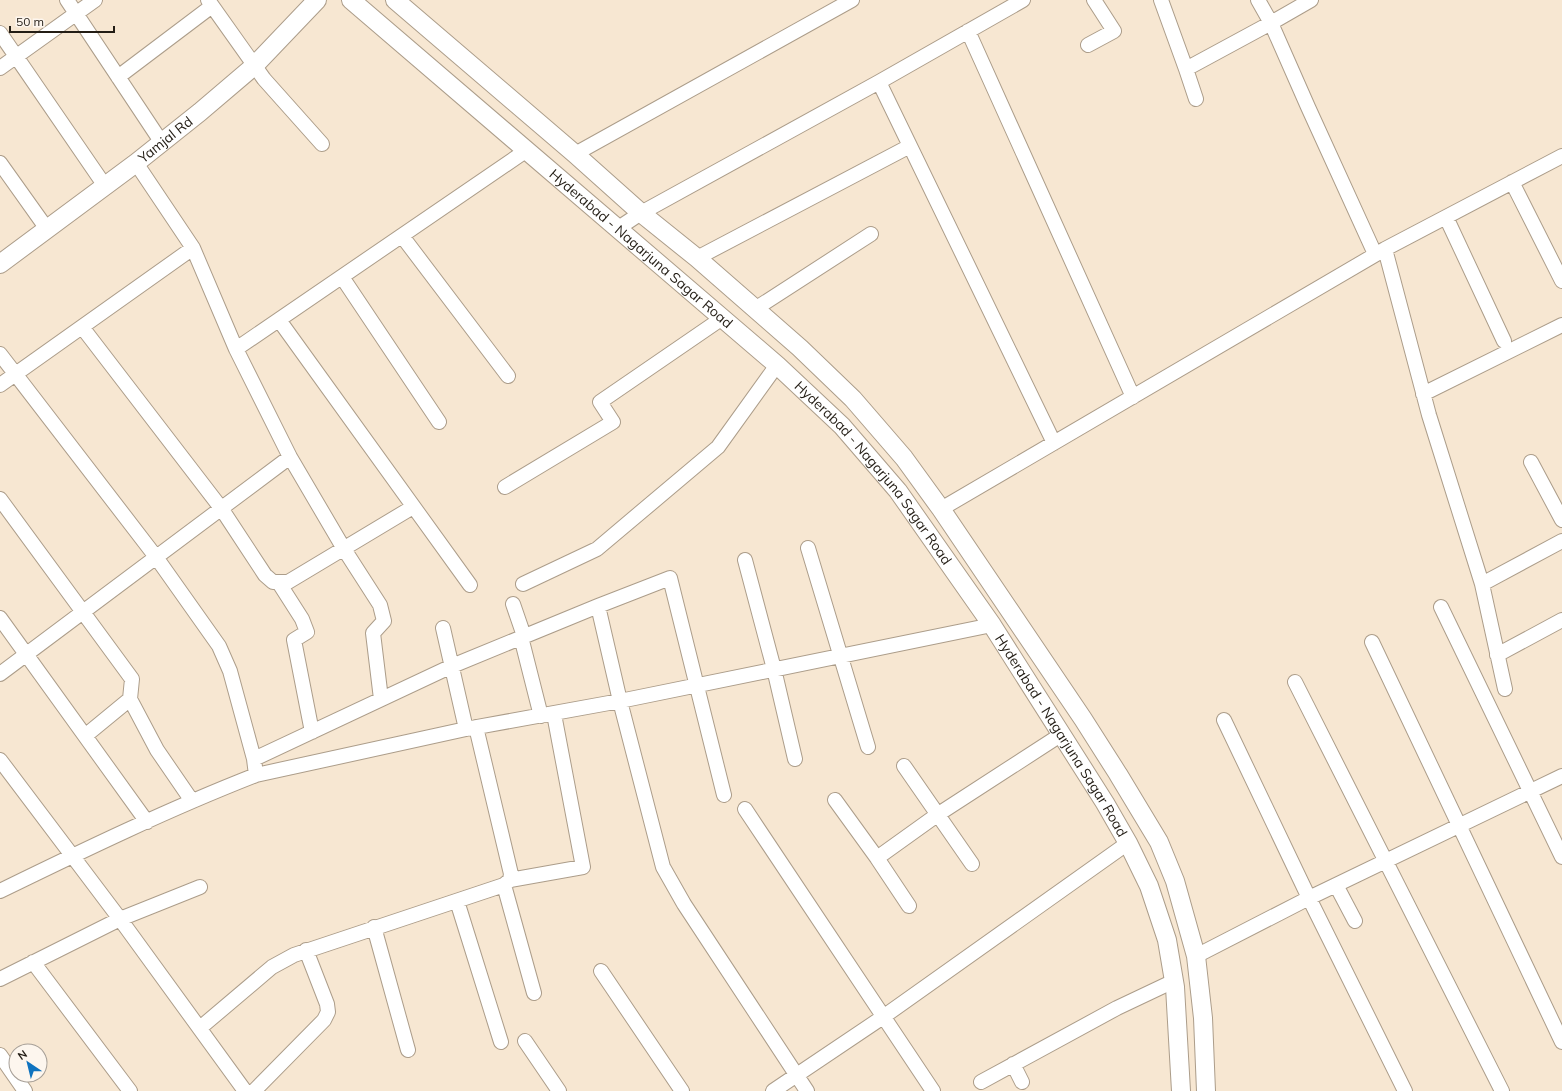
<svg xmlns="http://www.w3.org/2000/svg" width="1562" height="1091" font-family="Mulish,sans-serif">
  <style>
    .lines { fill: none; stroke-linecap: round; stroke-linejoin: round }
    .minor-casing { stroke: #ac9d8a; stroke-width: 16 }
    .major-casing { stroke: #ac9d8a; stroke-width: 20 }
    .minor { stroke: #fff; stroke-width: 14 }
    .major { stroke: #fff; stroke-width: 18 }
    .labels { text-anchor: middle; stroke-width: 4; stroke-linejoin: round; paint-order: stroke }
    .street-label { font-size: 14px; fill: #231d15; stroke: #fdf6ee }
  </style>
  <rect width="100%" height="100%" fill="#f7e7d2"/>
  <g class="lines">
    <defs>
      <path id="minor" d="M67,0L162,143
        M208,0L264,79L322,144
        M1161,0L1186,69L1271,23L1308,107L1375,254
        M1258,0L1271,23L1311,0
        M968,31L1133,397
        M0,33L105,186
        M1088,45L1114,31L1094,0
        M0,68L95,0
        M1186,69L1196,99
        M118,77L212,6
        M879,82L1054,443
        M575,154L852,0
        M0,163L47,229
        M136,163L193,248L236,349L290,457L344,549L380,605L384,621L373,633L381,699
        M1512,182L1562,281
        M1446,217L1504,341
        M617,229L641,213L879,82L1023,0
        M402,236L508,376
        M1385,249L1429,415L1482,584L1505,689
        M697,258L910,146
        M342,277L439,422
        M755,309L871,234
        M279,320L470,585
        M82,327L221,508L265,575L273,582H288L413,507
        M236,349L527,150
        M0,354L156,557L219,646L230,671L254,759L256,775L466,729L620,701L992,625
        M0,385L193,248
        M1423,394L1562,325
        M1531,462L1562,520
        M505,487L613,422L600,402L721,319
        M0,499L132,679L130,699L85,736
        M941,509L1385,249L1562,156
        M808,548L868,747
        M745,560L774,669L795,759
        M279,583L302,619L307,632L294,640L312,732
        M523,584L597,549L718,447L777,365
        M1482,584L1562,541
        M513,604L524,636
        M598,606L620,701L663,867L684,904L807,1091
        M1441,607L1562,857
        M0,618L147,822
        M443,628L466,729
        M521,637L541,716
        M1372,642L1562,1042
        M1497,655L1562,620
        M0,674L290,457
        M1295,682L1502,1091
        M130,699L157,750L192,801
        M1224,720L1309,898L1405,1091
        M254,759L452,666L598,606L670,578L724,795
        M0,760L120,919L245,1091
        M904,766L972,864
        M835,800L877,858L909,906
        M745,809L933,1091
        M877,858L937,815L1062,734
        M510,880L583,867L554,714
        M504,885L534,993
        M1336,885L1355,921
        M0,891C84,850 169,809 256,775
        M457,901L501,1042
        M374,927L408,1050
        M1196,956L1309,898L1562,776
        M33,962L130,1091
        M601,971L682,1091
        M0,979L120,919L200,887
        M200,1028L272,967L294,955L504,885L510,880L511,874L476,727
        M525,1041L559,1091
        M0,1055L25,1091
        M1013,1064L1022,1082
        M981,1082L1117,1008L1174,981
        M254,1091L324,1020L328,1012L327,1004L306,950
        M773,1091L883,1017L1128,843"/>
      <g id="major">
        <path id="s1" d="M351,0L777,365L842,426L898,491L992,625L1105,803L1128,843L1149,886L1167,940L1175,987L1181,1091"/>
        <path d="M395,0L575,154L641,213L697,258L800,348L853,399L904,458L941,509L1083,719L1118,774L1159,842L1175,881L1196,956L1203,1018L1206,1091"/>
        <path id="s2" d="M0,264L136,163L200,112L254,66L317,0"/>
      </g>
    </defs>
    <use href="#minor" class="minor-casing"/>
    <use href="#major" class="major-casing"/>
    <use href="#minor" class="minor"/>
    <use href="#major" class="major"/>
  </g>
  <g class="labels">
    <g class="street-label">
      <text dy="5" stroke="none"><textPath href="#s2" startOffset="207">Yamjal Rd</textPath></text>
      <text dy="5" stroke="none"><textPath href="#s1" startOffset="382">Hyderabad - Nagarjuna Sagar Road</textPath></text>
      <text dy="5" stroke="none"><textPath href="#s1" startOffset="706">Hyderabad - Nagarjuna Sagar Road</textPath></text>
      <text dy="5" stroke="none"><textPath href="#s1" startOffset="1030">Hyderabad - Nagarjuna Sagar Road</textPath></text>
    </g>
  </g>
  <g transform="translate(28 1063) rotate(325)"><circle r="19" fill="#fdf6ee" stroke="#a69f97"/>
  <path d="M0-3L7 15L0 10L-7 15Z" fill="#0f73bf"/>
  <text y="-6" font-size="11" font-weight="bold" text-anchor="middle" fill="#231d15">N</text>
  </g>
  <path d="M10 26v6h104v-6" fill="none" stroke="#231d15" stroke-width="2"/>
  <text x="16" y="26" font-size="12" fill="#231d15" stroke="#fdf6ee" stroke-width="3" paint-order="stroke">50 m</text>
</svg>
